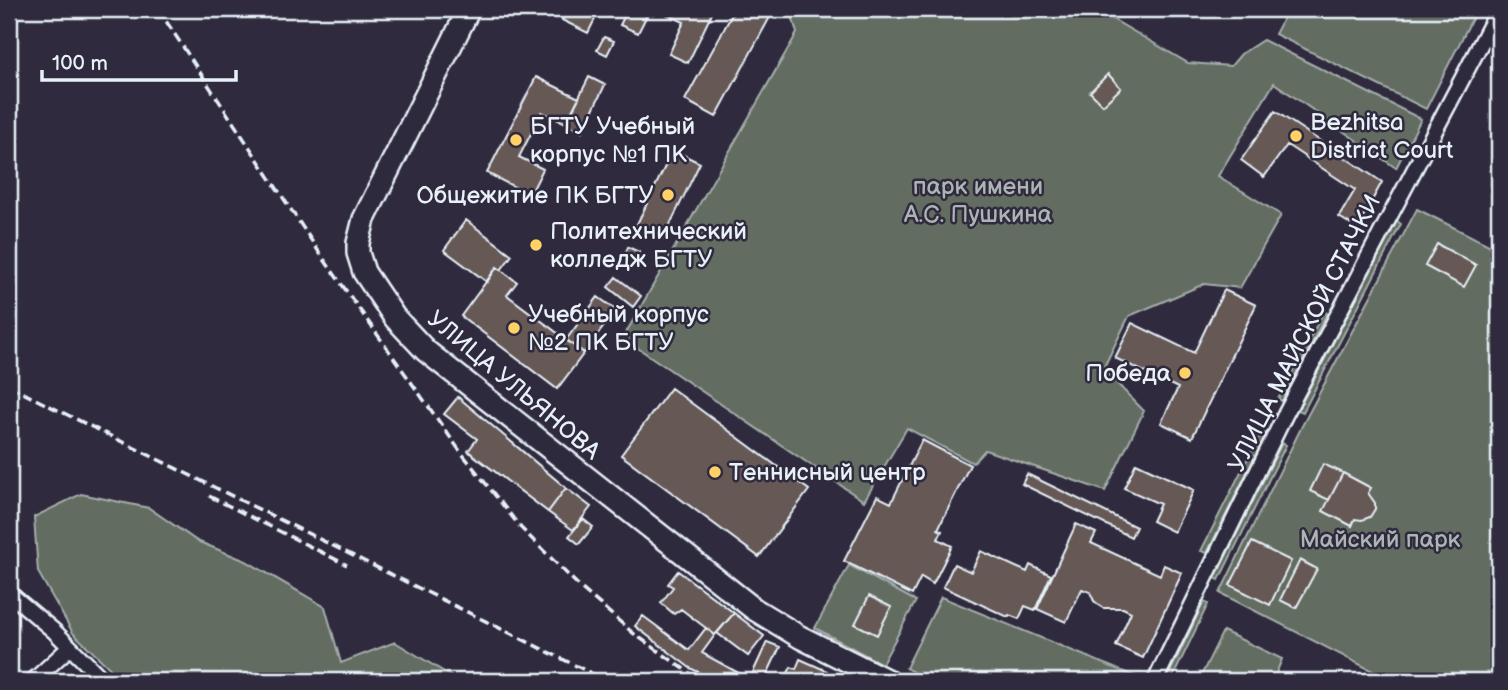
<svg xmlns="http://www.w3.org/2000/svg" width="1508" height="690" font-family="'Balsamiq Sans',sans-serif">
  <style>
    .green { fill: #626c60; stroke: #a5aeac; stroke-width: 2 }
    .building { fill: #655854; stroke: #e8f1f8; stroke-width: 2 }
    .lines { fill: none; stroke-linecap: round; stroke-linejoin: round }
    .street-casing { stroke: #e8f1f8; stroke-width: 19 }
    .secondary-casing { stroke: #e8f1f8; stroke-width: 26 }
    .street { stroke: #2f2a3d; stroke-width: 14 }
    .secondary { stroke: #2f2a3d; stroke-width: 21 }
    .rail { stroke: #e8f1f8; stroke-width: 3.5; stroke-dasharray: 10 5; stroke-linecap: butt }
    .poi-dot { fill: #ffd166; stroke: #2f2a3d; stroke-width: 2.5 }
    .labels { text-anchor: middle; stroke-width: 5; stroke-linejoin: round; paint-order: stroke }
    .poi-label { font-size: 24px; fill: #e8f1f8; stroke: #2f2a3d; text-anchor: start }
    .park-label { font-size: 24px; fill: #acb5b4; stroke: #2f2a3d }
    .street-label { font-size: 24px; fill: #e8f1f8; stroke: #2f2a3d }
  </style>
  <rect width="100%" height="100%" fill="#2f2a3d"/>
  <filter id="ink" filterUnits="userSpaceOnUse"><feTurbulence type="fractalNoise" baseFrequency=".0143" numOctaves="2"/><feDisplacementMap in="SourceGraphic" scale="14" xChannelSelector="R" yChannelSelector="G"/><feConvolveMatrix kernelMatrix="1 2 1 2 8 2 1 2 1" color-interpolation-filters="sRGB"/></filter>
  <g filter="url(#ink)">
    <path class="green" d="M790,9H1095L1188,63L1231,66L1241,54L1263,40L1421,119L1396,168L1274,83L1218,176L1281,215L1240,288L1204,284L1129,316L1103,369L1144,411L1105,491L985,450L973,463L907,428L864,501L623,338L797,33Z
      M1268,9H1477L1426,109L1275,34L1284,17Z
      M1417,209L1499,250V681H1392L1220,593L1302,426Z
      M1397,221L1401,224L1303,412L1298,410Z
      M1324,311L1327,313L1282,401L1278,399Z
      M1261,432L1266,434L1207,553L1201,551Z
      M1282,443L1286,445L1219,580L1215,578Z
      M81,494L149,508L197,541L246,561L325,607L341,663L395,642L459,681H123L73,633L38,572L34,517Z
      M849,565L916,601L882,664L815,628Z
      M941,597L1139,678L1138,681H929L906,668Z
      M1204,602L1208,604L1171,681H1166Z
      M1223,631L1282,659L1273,681H1208L1200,678Z"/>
    <path class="building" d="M567,9H600L588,33L562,20Z
      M628,9H650L638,33L620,25Z
      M655,9H704L712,13L688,63L669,54L684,22Z
      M735,9H755L770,17L716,117L685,100Z
      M1133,9H1155L1151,17Z
      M604,37L614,41L607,55L597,50Z
      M1108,74L1121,88L1103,105L1090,92Z
      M536,77L579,98L566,123L542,112L519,157L543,169L530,195L487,173Z
      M589,77L605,85L582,132L566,123Z
      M1275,111L1382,182L1357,228L1339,217L1355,190L1287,145L1264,177L1241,160Z
      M673,150L700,163L663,239L636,226Z
      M466,220L512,255L501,270L497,267L487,282L444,250Z
      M1437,244L1476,265L1464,287L1425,266Z
      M628,247L639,252L636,261L624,257Z
      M497,267L517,282L507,295L584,353L557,389L461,316Z
      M616,277L641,296L633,307L608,287Z
      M1224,290L1256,305L1192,438L1161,423L1178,388L1115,358L1132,323L1194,353Z
      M598,297L616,310L584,353L566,340Z
      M671,388L809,490L759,557L621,455Z
      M458,397L566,488L548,512L468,451L477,439L444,414Z
      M922,440L970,465L938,529L942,531L938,539L952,546L933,584L921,577L912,595L844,561L877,496L891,503Z
      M1136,463L1194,490L1174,532L1152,521L1160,504L1124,488Z
      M1323,464L1343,473L1329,500L1310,491Z
      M1343,473L1371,488L1368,493L1375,503V509L1370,517L1362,520L1355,519L1352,526L1323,511Z
      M1027,474L1136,527L1131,537L1022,484Z
      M566,488L591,507L573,530L548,512Z
      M583,519L593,527L579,544L569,536Z
      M1076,524L1096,533L1091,543L1160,575L1164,565L1182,573L1143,658L1116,646L1131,612L1123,608H1103L1094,601L1090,592L1082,589L1066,622L1037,609Z
      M1252,542L1291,561L1270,605L1230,585Z
      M981,551L1027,572L1030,565L1051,575L1035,610L1025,606L1019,619L1009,615L1008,617L943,587L954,564L971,572Z
      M1300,560L1317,569L1296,608L1280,600Z
      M678,571L734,613L715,635L681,609L674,614L661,603L673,587L668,584Z
      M869,596L891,607L877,635L855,624Z
      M734,613L764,636L748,656L717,633Z
      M643,616L689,650L706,628L715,635L702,653L753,681H716L690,668L635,626Z
      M767,642L780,647L764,681H753L750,679Z
      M800,659L827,671L822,681L790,680L792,677L787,675L791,667L796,669Z"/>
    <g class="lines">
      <defs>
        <path id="street" d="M9,593L54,631L104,681
          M33,681L70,647
          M1155,681L1285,415L1499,9"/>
        <path id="secondary" d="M469,9L364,219L358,243V253L364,272L395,318L426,351L754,609L800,637L888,681"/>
      </defs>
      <use href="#street" class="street-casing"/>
      <use href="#secondary" class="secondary-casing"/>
      <use href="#street" class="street"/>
      <use href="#secondary" class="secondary"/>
      <path class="rail" d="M158,9L323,258L460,451L521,528L582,589L633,633L701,681
        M9,386L607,681
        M209,496L347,565"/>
    </g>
  </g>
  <g class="poi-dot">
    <circle cx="1296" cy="136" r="7"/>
    <circle cx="516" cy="140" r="7"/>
    <circle cx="668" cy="195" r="7"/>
    <circle cx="536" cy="245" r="7"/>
    <circle cx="514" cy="328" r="7"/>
    <circle cx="1185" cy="373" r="7"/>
    <circle cx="715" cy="472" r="7"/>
  </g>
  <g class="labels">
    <g class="poi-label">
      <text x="1310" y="130">Bezhitsa<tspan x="1310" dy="28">District Court</tspan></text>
      <text x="530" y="134">БГТУ Учебный<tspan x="530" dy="28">корпус №1 ПК</tspan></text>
      <text x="654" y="203" text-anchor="end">Общежитие ПК БГТУ</text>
      <text x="550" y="239">Политехнический<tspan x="550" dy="28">колледж БГТУ</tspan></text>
      <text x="528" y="322">Учебный корпус<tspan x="528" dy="28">№2 ПК БГТУ</tspan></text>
      <text x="1171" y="381" text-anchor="end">Победа</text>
      <text x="729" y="480">Теннисный центр</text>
    </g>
    <g class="park-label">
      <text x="978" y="194">парк имени<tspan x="978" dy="28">А.С. Пушкина</tspan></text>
      <text x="1380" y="547">Майский парк</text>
    </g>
    <g class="street-label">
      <text transform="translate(1304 333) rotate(-63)" y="8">УЛИЦА МАЙСКОЙ СТАЧКИ</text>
      <text transform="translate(514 385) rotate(40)" y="8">УЛИЦА УЛЬЯНОВА</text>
    </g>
  </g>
  <rect width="1508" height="690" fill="none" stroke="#2f2a3d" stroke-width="35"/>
  <rect x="18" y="18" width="1473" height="655" fill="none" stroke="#e8f1f8" stroke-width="2.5" filter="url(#ink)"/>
  <path d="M42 70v10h194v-10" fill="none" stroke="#e8f1f8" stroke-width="3.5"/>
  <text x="52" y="70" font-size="21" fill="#e8f1f8" stroke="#2f2a3d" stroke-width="5" paint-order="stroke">100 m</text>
</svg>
